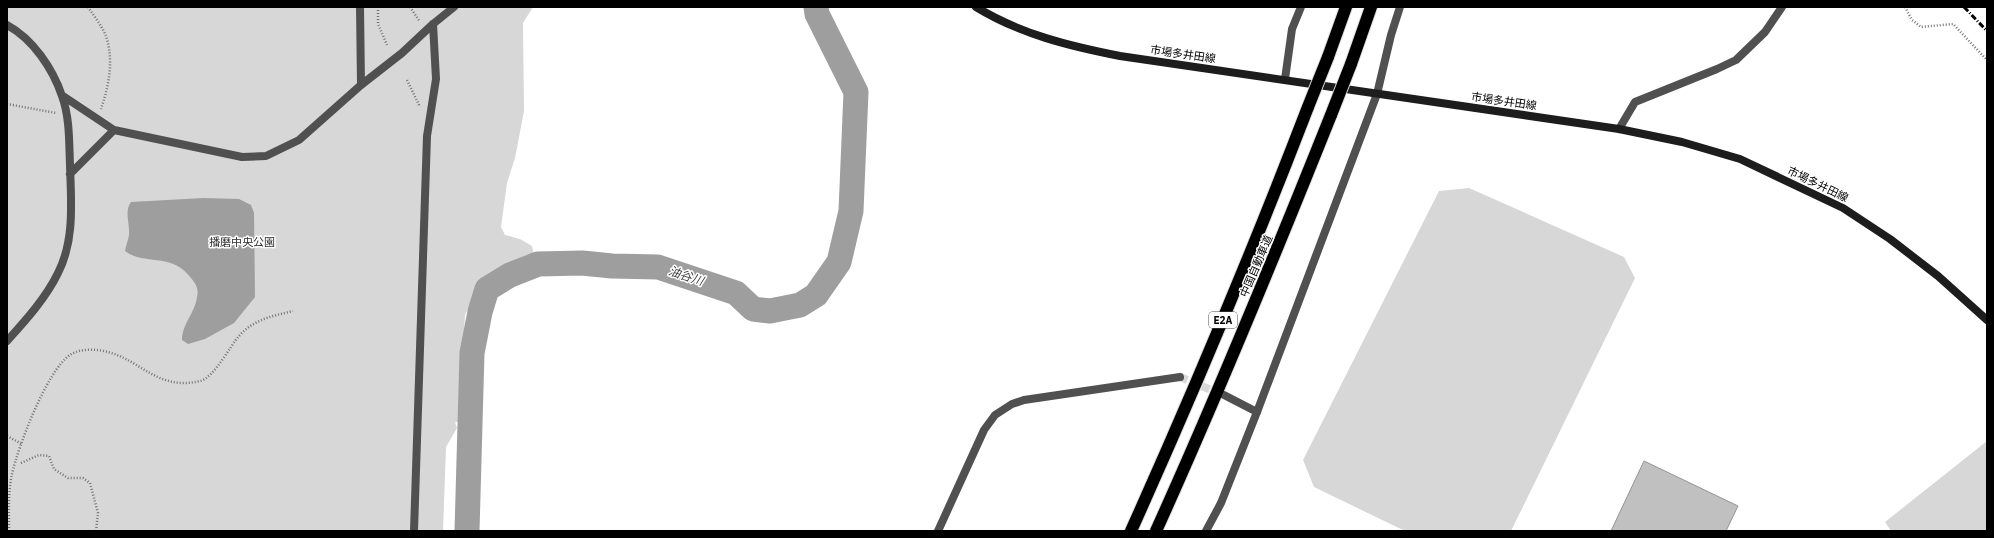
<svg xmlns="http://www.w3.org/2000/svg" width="1994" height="538" font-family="'IBM Plex Sans','Noto Sans JP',sans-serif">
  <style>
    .green { fill: #d7d7d7 }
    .water { fill: #9e9e9e }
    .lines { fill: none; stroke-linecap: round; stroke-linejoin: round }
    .river { stroke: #9e9e9e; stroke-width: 25 }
    .building { fill: #c0c0c0; stroke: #949494 }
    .minor-tunnel { stroke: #d9d9d9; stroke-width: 8; stroke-dasharray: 8 4; stroke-linecap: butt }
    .motorway-casing { stroke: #dbdbdb; stroke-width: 14 }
    .path { stroke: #727272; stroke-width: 2.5; stroke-dasharray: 1 2; stroke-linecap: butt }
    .service { stroke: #505050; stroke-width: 8 }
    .minor { stroke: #505050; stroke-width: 8 }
    .tertiary { stroke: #505050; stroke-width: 8 }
    .secondary { stroke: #1d1d1d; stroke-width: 8 }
    .motorway { stroke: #000; stroke-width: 12 }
    .rail { stroke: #000; stroke-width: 3; stroke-dasharray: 6 2 1 2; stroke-linecap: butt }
    .motorway-bridge-casing { stroke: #dbdbdb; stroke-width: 14; stroke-linecap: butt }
    .motorway-bridge { stroke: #000; stroke-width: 12 }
    .labels { text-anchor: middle; stroke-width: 3; stroke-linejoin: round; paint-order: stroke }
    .shield { fill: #fff; stroke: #4c4c4c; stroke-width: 1 }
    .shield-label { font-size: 10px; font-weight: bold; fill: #000 }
    .street-label { font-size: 11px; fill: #000; stroke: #fff }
    .park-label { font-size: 11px; fill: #2e2e2e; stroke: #fff }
    .water-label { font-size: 12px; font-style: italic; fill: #3f3f3f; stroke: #fff }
  </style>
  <rect width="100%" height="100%" fill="#fff"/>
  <path class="green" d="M7,7H533L523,23L524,111L515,158L507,183L501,227L505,235L520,239L532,246L534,255L506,264L492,272L482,282L465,315L459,422H455L457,428L446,447L443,531H7Z
    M1469,188L1624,257L1635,278L1511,531H1405L1314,487L1303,460L1439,191Z
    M1987,441V531H1891L1885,522Z"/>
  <path class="water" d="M203,198L239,199L251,205L254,213L255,297L234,323L205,339L188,344L182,340C182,324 195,313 197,297C199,289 196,284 191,278C172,252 145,266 125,251C126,245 128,241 129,235C130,224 124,211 131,202Z"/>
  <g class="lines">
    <path class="river" d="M467,531L472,353L480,312L487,289L510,275L538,264L582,263L612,266L658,267L736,293L753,309L770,311L800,305L816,295L839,262L851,211L856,92L817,14L816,7"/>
  </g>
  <path class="building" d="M1644,461L1738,506L1726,531H1611Z"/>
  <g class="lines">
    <path class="minor-tunnel" d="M1180,377L1221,394"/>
    <defs>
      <path id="motorway" d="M1328,57L1346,7
        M1351,64L1371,7
        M1131,531C1194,391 1253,250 1308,107
        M1156,531C1218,394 1275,255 1331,115"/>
    </defs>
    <use href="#motorway" class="motorway-casing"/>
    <path class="path" d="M88,7C94,16 102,26 106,36C114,61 109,85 101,109
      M378,7V24L387,45
      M410,7L420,22
      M1905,7L1912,20L1921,27L1953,24L1987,60
      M407,80L420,107
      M7,104L56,113
      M7,436L22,444
      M21,463L39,455L49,456L54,469L68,478H83L90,483L98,513L96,531
      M9,531C9,512 8,492 12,474C18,447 47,370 70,355C80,348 97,349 108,352C142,361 158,391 200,381C214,378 230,346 239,336C254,319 273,316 293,311"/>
    <path class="service" d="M360,7L361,85
      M7,25C33,39 53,69 62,96C70,118 69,143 70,165C71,201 75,240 58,273C46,298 25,321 7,341
      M63,96L114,130
      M70,174L114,130L242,157L266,156L299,140L361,85L402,53L433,24L454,7
      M414,531L427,136L436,79L433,24"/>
    <path class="minor" d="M1285,79L1292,29L1301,7
      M1377,94L1391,35L1400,7
      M1619,129L1635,102L1717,69L1736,60L1765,32L1782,7
      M1224,395L1257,412
      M938,531L984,430L995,415L1012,404L1024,400L1180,377"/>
    <path class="tertiary" d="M1206,531L1221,503L1257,412L1377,94"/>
    <path class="secondary" d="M976,7C1020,34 1069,46 1120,56L1619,129L1682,142L1740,159L1843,208L1890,239L1938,276L1987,320"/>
    <use href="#motorway" class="motorway"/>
    <path class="rail" d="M1964,7L1987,31"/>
    <defs>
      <path id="motorway-bridge" d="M1308,107L1328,57
        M1331,115L1351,64"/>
    </defs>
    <use href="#motorway-bridge" class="motorway-bridge-casing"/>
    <use href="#motorway-bridge" class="motorway-bridge"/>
  </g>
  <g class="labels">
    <rect class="shield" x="1209" y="312" width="28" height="16" rx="3"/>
    <g class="shield-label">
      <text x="1223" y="324">E2A</text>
    </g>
    <g class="street-label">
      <text transform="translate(1183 54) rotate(8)" y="4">市場多井田線</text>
      <text transform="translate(1504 101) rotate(8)" y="4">市場多井田線</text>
      <text transform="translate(1818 184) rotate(26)" y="4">市場多井田線</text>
      <text transform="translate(1256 266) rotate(-67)" y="4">中国自動車道</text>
    </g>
    <g class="park-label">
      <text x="242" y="246">播磨中央公園</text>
    </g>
    <g class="water-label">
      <text transform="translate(686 276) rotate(18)" y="4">油谷川</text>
    </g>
  </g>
  <rect width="1994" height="538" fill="none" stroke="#000000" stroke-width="16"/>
</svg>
